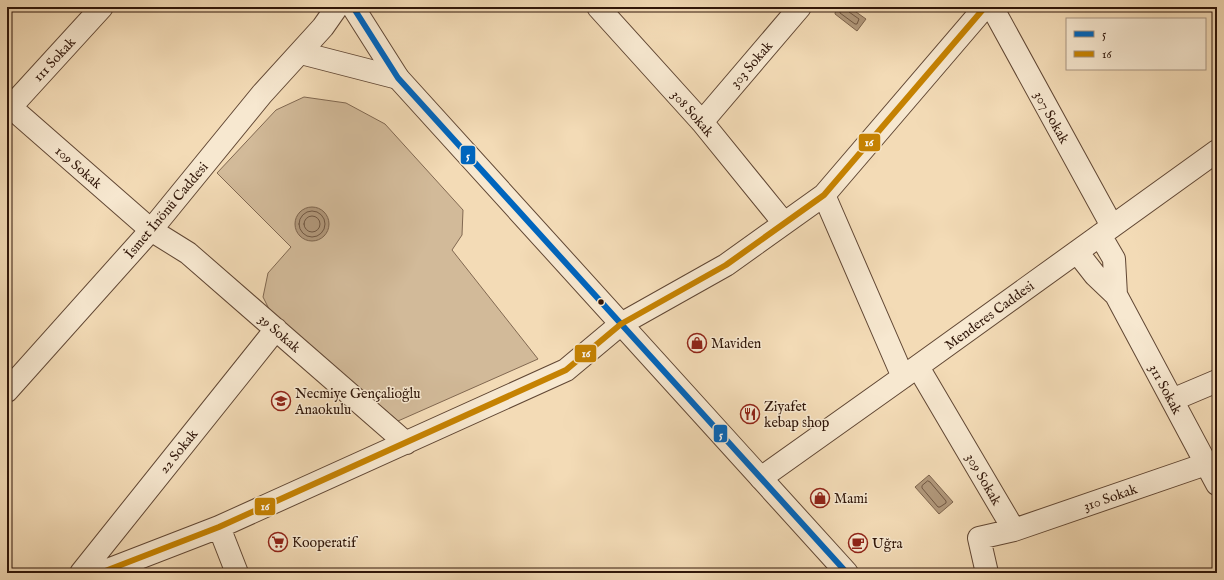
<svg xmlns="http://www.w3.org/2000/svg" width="1224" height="580" font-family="'IM FELL English',serif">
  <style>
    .green { fill: #d2ba99; stroke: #816851 }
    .water { fill: #b1987b; stroke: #7d644d }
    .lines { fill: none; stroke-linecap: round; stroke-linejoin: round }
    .shore { stroke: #705742; stroke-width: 1 }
    .minor-casing { stroke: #614734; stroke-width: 24 }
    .tertiary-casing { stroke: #614734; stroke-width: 24 }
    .minor { stroke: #f7e8d0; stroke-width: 22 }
    .tertiary { stroke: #f7e8d0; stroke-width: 22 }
    .bus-1-casing { stroke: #f7e8d0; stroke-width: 9 }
    .bus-2-casing { stroke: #f7e8d0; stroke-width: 9 }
    .bus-1 { stroke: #0065bd; stroke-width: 6 }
    .bus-2 { stroke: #c58202; stroke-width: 6 }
    .bus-dot { fill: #301609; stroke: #f7e8d0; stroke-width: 1.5 }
    .labels { text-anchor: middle; stroke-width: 3; stroke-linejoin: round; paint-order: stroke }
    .street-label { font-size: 14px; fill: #301609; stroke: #f7e8d0 }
    .poi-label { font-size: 14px; fill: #301609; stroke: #f7e8d0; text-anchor: start }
    .line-badge { stroke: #f7e8d0; stroke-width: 1.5 }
    .badge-label { font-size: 11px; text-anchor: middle; font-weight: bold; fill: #fff }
  </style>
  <rect width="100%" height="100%" fill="#f3dbb6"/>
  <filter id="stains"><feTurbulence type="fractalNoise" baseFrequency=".005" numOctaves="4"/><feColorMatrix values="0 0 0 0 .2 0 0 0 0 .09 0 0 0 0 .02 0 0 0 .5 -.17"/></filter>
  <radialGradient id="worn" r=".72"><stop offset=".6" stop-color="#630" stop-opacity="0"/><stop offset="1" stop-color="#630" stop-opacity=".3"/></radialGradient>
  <path class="green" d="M304,97L346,103L385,124L463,210L462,235L452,250L538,359L398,421L270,311L263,297L268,273L291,247L217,173L276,110Z"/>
  <path class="water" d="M836,7H849L866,19L857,31L835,14Z
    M295 224a17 17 0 1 1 34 0a17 17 0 1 1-34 0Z
    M929,475L953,502L939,514L915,487Z"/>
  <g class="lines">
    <path class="shore" d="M840,7V13L855,24H857L859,19L849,12L847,7
      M299 224a13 13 0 1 1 26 0a13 13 0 1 1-26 0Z
      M304 224a8 8 0 1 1 16 0a8 8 0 1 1-16 0Z
      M928,481L930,482L946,501V503L940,507H938L922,488V486Z"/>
    <defs>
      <path id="minor" d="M598,7L702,122L784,223
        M992,7L1112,226
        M301,53L398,78
        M7,104L151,230L188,253L406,443
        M7,111L102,7
        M702,122L800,7
        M824,195L903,377
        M1100,235L1114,259L1116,295
        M1077,252L1095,275L1116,295L1217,484
        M918,367L1014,530L979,538L987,573
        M1172,400L1217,381
        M761,478L903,377L1217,151
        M219,527L237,573
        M1014,530L1206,464
        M81,573L276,329
        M100,573L219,527L566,370L621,324L726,265L824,195L985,7"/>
      <path id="tertiary" d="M353,7L398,78L847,573
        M7,391L151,230L262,94L323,27L337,7"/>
    </defs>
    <use href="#minor" class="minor-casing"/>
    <use href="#tertiary" class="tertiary-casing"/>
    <use href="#minor" class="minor"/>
    <use href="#tertiary" class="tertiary"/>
    <defs>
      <path id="bus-1" d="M353,7L398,78L847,573"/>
      <path id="bus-2" d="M100,573L219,527L566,370L621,324L726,265L824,195L985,7"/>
    </defs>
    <use href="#bus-1" class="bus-1-casing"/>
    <use href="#bus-2" class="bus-2-casing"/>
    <use href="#bus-1" class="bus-1"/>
    <use href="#bus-2" class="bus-2"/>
  </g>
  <defs>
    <symbol id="shop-ring" viewBox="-11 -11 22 22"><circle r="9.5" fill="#f7e8d0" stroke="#8f2418" stroke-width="1.5"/><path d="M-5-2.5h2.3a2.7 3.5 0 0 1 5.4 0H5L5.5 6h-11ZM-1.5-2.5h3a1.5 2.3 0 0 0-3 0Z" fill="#8f2418"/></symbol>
    <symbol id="school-ring" viewBox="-11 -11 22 22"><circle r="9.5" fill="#f7e8d0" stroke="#8f2418" stroke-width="1.5"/><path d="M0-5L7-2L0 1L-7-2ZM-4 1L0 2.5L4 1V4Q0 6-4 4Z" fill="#8f2418"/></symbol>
    <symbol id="restaurant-ring" viewBox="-11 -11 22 22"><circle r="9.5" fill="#f7e8d0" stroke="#8f2418" stroke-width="1.5"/><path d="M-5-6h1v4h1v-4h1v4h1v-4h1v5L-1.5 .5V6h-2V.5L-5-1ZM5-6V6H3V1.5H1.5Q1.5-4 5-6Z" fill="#8f2418"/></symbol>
    <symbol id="supermarket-ring" viewBox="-11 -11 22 22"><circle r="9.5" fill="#f7e8d0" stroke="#8f2418" stroke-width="1.5"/><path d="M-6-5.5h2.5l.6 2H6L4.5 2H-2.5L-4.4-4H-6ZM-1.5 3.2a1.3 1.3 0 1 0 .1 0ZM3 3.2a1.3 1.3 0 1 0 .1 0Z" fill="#8f2418"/></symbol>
    <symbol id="cafe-ring" viewBox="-11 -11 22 22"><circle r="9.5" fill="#f7e8d0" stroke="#8f2418" stroke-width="1.5"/><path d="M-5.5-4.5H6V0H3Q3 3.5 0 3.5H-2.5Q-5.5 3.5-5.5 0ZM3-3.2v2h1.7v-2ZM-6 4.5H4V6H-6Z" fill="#8f2418"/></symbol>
  </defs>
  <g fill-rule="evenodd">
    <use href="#shop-ring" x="686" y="332" width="22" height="22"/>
    <use href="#school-ring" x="270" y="390" width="22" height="22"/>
    <use href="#restaurant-ring" x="739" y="403" width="22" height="22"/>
    <use href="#shop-ring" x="809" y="487" width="22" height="22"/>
    <use href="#supermarket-ring" x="267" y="531" width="22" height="22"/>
    <use href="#cafe-ring" x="847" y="532" width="22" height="22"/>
  </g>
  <circle class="bus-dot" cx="601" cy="302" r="3.5"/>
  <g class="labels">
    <g class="street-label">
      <text transform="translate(54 59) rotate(-47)" y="5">111 Sokak</text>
      <text transform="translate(751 64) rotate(-49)" y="5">303 Sokak</text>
      <text transform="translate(693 113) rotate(49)" y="5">308 Sokak</text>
      <text transform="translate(1052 117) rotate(61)" y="5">307 Sokak</text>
      <text transform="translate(79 167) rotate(41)" y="5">109 Sokak</text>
      <text transform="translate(166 210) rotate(-50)" y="5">İsmet İnönü Caddesi</text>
      <text transform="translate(989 315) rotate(-36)" y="5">Menderes Caddesi</text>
      <text transform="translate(280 333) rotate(41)" y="5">39 Sokak</text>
      <text transform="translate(1166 389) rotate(62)" y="5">311 Sokak</text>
      <text transform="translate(178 451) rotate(-51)" y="5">22 Sokak</text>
      <text transform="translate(984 479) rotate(60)" y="5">309 Sokak</text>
      <text transform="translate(1110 497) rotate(-19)" y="5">310 Sokak</text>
    </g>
    <g class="poi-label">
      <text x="711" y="348">Maviden</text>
      <text x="295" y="398">Necmiye Gençalioğlu<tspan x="295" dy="16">Anaokulu</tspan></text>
      <text x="764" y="411">Ziyafet<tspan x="764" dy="16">kebap shop</tspan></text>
      <text x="834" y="503">Mami</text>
      <text x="292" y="547">Kooperatif</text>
      <text x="872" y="548">Uğra</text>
    </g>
  </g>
  <g class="line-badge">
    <rect x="858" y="133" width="23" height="19" rx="4" fill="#c58202"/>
    <rect x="460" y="145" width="16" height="20" rx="4" fill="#0065bd"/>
    <rect x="574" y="344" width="23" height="19" rx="4" fill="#c58202"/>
    <rect x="713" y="424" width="15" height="19" rx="4" fill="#0065bd"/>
    <rect x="254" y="497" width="22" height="19" rx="4" fill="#c58202"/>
  </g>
  <g class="badge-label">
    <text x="869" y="146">16</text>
    <text x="468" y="159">5</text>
    <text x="586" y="357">16</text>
    <text x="721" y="438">5</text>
    <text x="265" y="510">16</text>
  </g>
  <rect width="1224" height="580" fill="none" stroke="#f3dbb6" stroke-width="24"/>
  <rect x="8" y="8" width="1208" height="564" fill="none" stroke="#301609" stroke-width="2"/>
  <rect x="12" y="12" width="1200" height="556" fill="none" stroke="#301609"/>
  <rect x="1066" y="18" width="140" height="52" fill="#f7e8d0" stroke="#a79480"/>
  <rect x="1074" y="31" width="20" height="6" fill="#0065bd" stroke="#a79480"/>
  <text x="1102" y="38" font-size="12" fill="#301609">5</text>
  <rect x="1074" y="51" width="20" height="6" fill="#c58202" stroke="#a79480"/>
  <text x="1102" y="58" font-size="12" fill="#301609">16</text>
  <rect width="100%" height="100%" filter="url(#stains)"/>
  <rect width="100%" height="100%" fill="url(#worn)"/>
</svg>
